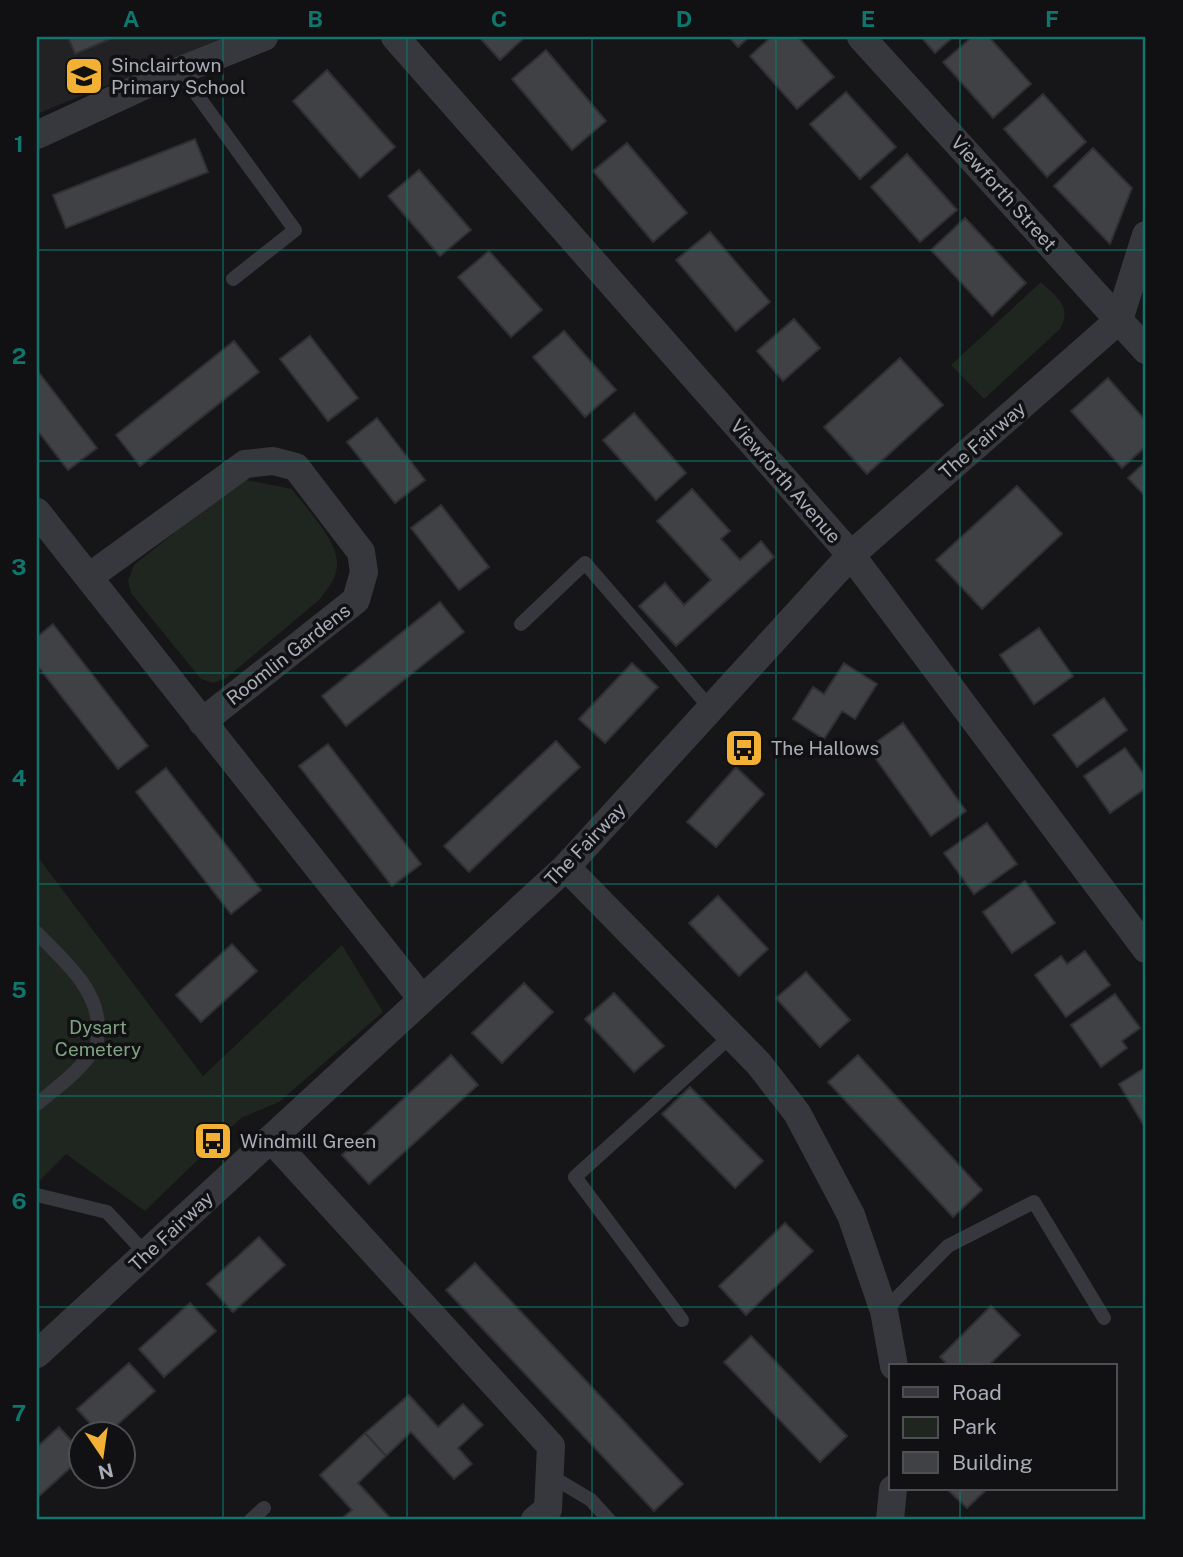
<svg xmlns="http://www.w3.org/2000/svg" width="1183" height="1557" font-family="'Public Sans',sans-serif">
  <style>
    .built { fill: #222225 }
    .green { fill: #1e261f }
    .building { fill: #404145; stroke: #303034; stroke-width: 2 }
    .lines { fill: none; stroke-linecap: round; stroke-linejoin: round }
    .lane { stroke: #37383d; stroke-width: 14 }
    .street { stroke: #37383d; stroke-width: 28 }
    .grid { fill: none; stroke: #0f766e; stroke-width: 2; stroke-opacity: 0.55 }
    .labels { text-anchor: middle; stroke-width: 7; stroke-linejoin: round; paint-order: stroke }
    .poi-label { font-size: 19px; fill: #a8adb8; stroke: #111113; text-anchor: start }
    .street-label { font-size: 19px; fill: #a8adb8; stroke: #111113 }
    .park-label { font-size: 19px; fill: #7fa381; stroke: #111113 }
    .neatline { fill: none; stroke: #0f766e; stroke-width: 2.5 }
    .grid-label { font-size: 23px; text-anchor: middle; font-weight: bold; fill: #0f766e }
  </style>
  <rect width="100%" height="100%" fill="#161618"/>
  <path class="built" d="M37,37H225L37,114Z"/>
  <path class="green" d="M1041,282C1056,297 1073,306 1060,329L984,399L951,365Z
    M241,479L292,489C305,507 340,543 337,566C336,579 327,590 319,600L225,679L213,683L201,679L131,593L128,581L134,565Z
    M37,856L203,1076L342,945L383,1012L279,1102L241,1118L145,1211L66,1154L37,1183Z"/>
  <path class="building" d="M68,37H115L75,54Z
    M479,37H525L500,60Z
    M729,37H749L738,47Z
    M771,37H798L834,77L797,109L750,56Z
    M921,37H953L935,53Z
    M972,37H989L1031,84L993,118L943,62Z
    M546,50L606,121L572,150L512,79Z
    M327,70L395,147L360,178L293,101Z
    M846,92L896,147L860,179L810,124Z
    M1043,94L1086,142L1047,177L1004,129Z
    M195,139L208,172L66,228L53,195Z
    M627,143L687,213L653,242L593,171Z
    M1093,148L1132,188L1110,244L1054,186Z
    M907,154L957,210L920,242L871,187Z
    M419,170L471,230L440,256L388,196Z
    M965,218L1026,283L992,316L931,250Z
    M710,232L770,302L736,331L676,260Z
    M489,251L542,310L511,337L458,277Z
    M794,319L820,348L783,381L757,351Z
    M564,331L616,390L585,417L533,357Z
    M310,336L358,398L328,421L280,359Z
    M234,341L259,372L140,466L116,435Z
    M900,358L943,405L867,474L824,427Z
    M37,370L97,448L68,470L37,430Z
    M1108,378L1146,421V446L1122,468L1071,411Z
    M634,413L686,473L656,500L603,440Z
    M377,418L425,480L395,503L347,442Z
    M1146,461V497L1128,478Z
    M1017,486L1062,534L982,609L936,560Z
    M692,489L730,531L721,539L740,560L761,541L774,557L676,646L639,606L665,583L684,605L711,580L657,521Z
    M441,505L489,567L459,590L411,528Z
    M440,602L464,632L346,726L322,696Z
    M53,624L148,746L118,769L37,665V637Z
    M1039,628L1073,676L1034,704L1000,655Z
    M632,663L658,687L605,743L579,719Z
    M844,663L877,684L855,719L842,711L824,739L793,719L813,687L824,694Z
    M1104,698L1127,730L1077,767L1053,735Z
    M903,723L966,811L931,836L868,748Z
    M556,741L580,767L469,872L444,846Z
    M328,744L421,864L392,886L299,766Z
    M1125,748L1146,777V788L1110,813L1084,776Z
    M736,767L764,794L716,847L687,822Z
    M166,768L261,890L231,914L136,792Z
    M987,823L1017,864L974,894L944,853Z
    M1025,881L1055,923L1012,953L983,912Z
    M718,896L768,949L739,976L689,923Z
    M232,944L257,971L201,1022L176,995Z
    M1085,951L1110,985L1066,1017L1035,975L1061,956L1067,964Z
    M806,972L850,1020L820,1047L776,998Z
    M524,983L553,1012L502,1063L472,1033Z
    M614,993L664,1046L634,1072L585,1019Z
    M1115,994L1140,1028L1122,1041L1127,1048L1101,1067L1071,1025Z
    M451,1055L478,1085L369,1184L342,1155Z
    M858,1055L982,1190L953,1217L828,1082Z
    M1146,1067V1129L1119,1084Z
    M690,1087L763,1161L735,1188L662,1114Z
    M785,1223L813,1251L746,1315L719,1286Z
    M259,1237L285,1265L233,1312L207,1284Z
    M475,1263L683,1484L654,1511L446,1290Z
    M190,1303L216,1331L164,1377L139,1349Z
    M991,1306L1020,1335L988,1366H949L940,1357Z
    M751,1336L847,1436L820,1462L724,1362Z
    M129,1363L155,1391L107,1434H100L77,1409Z
    M409,1395L438,1427L463,1404L483,1425L458,1448L472,1464L454,1479L411,1432L386,1456L365,1433Z
    M59,1427L80,1450V1459L37,1498V1447Z
    M365,1433L386,1456L358,1483L392,1520H340L352,1510L320,1475Z
    M947,1489H987L967,1508Z"/>
  <g class="lines">
    <path class="lane" d="M179,70L295,230L233,279
      M521,624L585,563L711,709
      M37,933C63,960 100,990 98,1031C97,1036 98,1043 95,1047C82,1070 56,1088 37,1104
      M37,1195L107,1212L146,1254
      M884,1311L948,1246L1034,1202L1104,1318
      M682,1320L575,1177L731,1036
      M549,1475L591,1500L609,1520
      M251,1520L264,1508"/>
    <path class="street" d="M395,37L851,555L1146,949
      M861,37L1146,350
      M37,135L156,80L264,37
      M1119,320L1146,235
      M37,512L422,999
      M89,577L245,464L273,461L296,467L361,552L364,572L356,600L202,722
      M566,867L759,1064L797,1113L851,1215L884,1311L894,1366
      M271,1139L551,1446L548,1509L535,1520
      M37,1354L566,867L851,555L1119,320
      M890,1520L893,1489"/>
  </g>
  <path class="grid" d="M223,37V1520M407,37V1520M592,37V1520M776,37V1520M960,37V1366M37,250H1146M37,461H1146M37,673H1146M37,884H1146M37,1096H1146M37,1307H1146M960,1489V1520"/>
  <defs>
    <symbol id="school-square" viewBox="-11 -11 22 22"><rect x="-9" y="-9" width="18" height="18" rx="4" fill="#f2b134" stroke="#111113"/><path d="M0-5L7-2L0 1L-7-2ZM-4 1L0 2.5L4 1V4Q0 6-4 4Z" fill="#111"/></symbol>
    <symbol id="bus-square" viewBox="-11 -11 22 22"><rect x="-9" y="-9" width="18" height="18" rx="4" fill="#f2b134" stroke="#111113"/><path d="M-5-6H5V4H4V6H2V4H-2V6H-4V4H-5ZM-3.5-4V0h7V-4ZM-3.5 1.2v1.5H-2V1.2ZM2 1.2v1.5H3.5V1.2Z" fill="#111"/></symbol>
  </defs>
  <g fill-rule="evenodd">
    <use href="#school-square" x="62" y="54" width="44" height="44"/>
    <use href="#bus-square" x="722" y="726" width="44" height="44"/>
    <use href="#bus-square" x="191" y="1119" width="44" height="44"/>
  </g>
  <g class="labels">
    <g class="poi-label">
      <text x="111" y="72">Sinclairtown<tspan x="111" dy="22">Primary School</tspan></text>
      <text x="771" y="755">The Hallows</text>
      <text x="240" y="1148">Windmill Green</text>
    </g>
    <g class="street-label">
      <text transform="translate(1004 193) rotate(48)" y="7">Viewforth Street</text>
      <text transform="translate(982 440) rotate(-41)" y="7">The Fairway</text>
      <text transform="translate(786 481) rotate(49)" y="7">Viewforth Avenue</text>
      <text transform="translate(288 654) rotate(-38)" y="7">Roomlin Gardens</text>
      <text transform="translate(585 844) rotate(-46)" y="7">The Fairway</text>
      <text transform="translate(171 1231) rotate(-43)" y="7">The Fairway</text>
    </g>
    <g class="park-label">
      <text x="98" y="1034">Dysart<tspan x="98" dy="22">Cemetery</tspan></text>
    </g>
  </g>
  <rect width="1183" height="1557" fill="none" stroke="#111113" stroke-width="77"/>
  <rect x="889" y="1364" width="228" height="126" fill="#111113" stroke="#4d4f55" stroke-width="2"/>
  <rect x="903" y="1387" width="35" height="10" fill="#37383d" stroke="#4d4f55" stroke-width="2"/>
  <text x="952" y="1400" font-size="21" fill="#a8adb8">Road</text>
  <rect x="903" y="1417" width="35" height="21" fill="#1e261f" stroke="#4d4f55" stroke-width="2"/>
  <text x="952" y="1434" font-size="21" fill="#a8adb8">Park</text>
  <rect x="903" y="1452" width="35" height="21" fill="#404145" stroke="#4d4f55" stroke-width="2"/>
  <text x="952" y="1470" font-size="21" fill="#a8adb8">Building</text>
  <g transform="translate(102 1455) rotate(167)"><circle r="33" fill="#111113" stroke="#4d4f55" stroke-width="2"/>
  <path d="M0-5L12 26L0 18L-12 26Z" fill="#f2b134"/>
  <text y="-10" font-size="19" font-weight="bold" text-anchor="middle" fill="#a8adb8">N</text>
  </g>
  <rect x="38" y="38" width="1106" height="1480" class="neatline"/>
  <g class="grid-label">
    <text x="131" y="27">A</text>
    <text x="315" y="27">B</text>
    <text x="499" y="27">C</text>
    <text x="684" y="27">D</text>
    <text x="868" y="27">E</text>
    <text x="1052" y="27">F</text>
    <text x="19" y="152">1</text>
    <text x="19" y="364">2</text>
    <text x="19" y="575">3</text>
    <text x="19" y="786">4</text>
    <text x="19" y="998">5</text>
    <text x="19" y="1209">6</text>
    <text x="19" y="1421">7</text>
  </g>
</svg>
